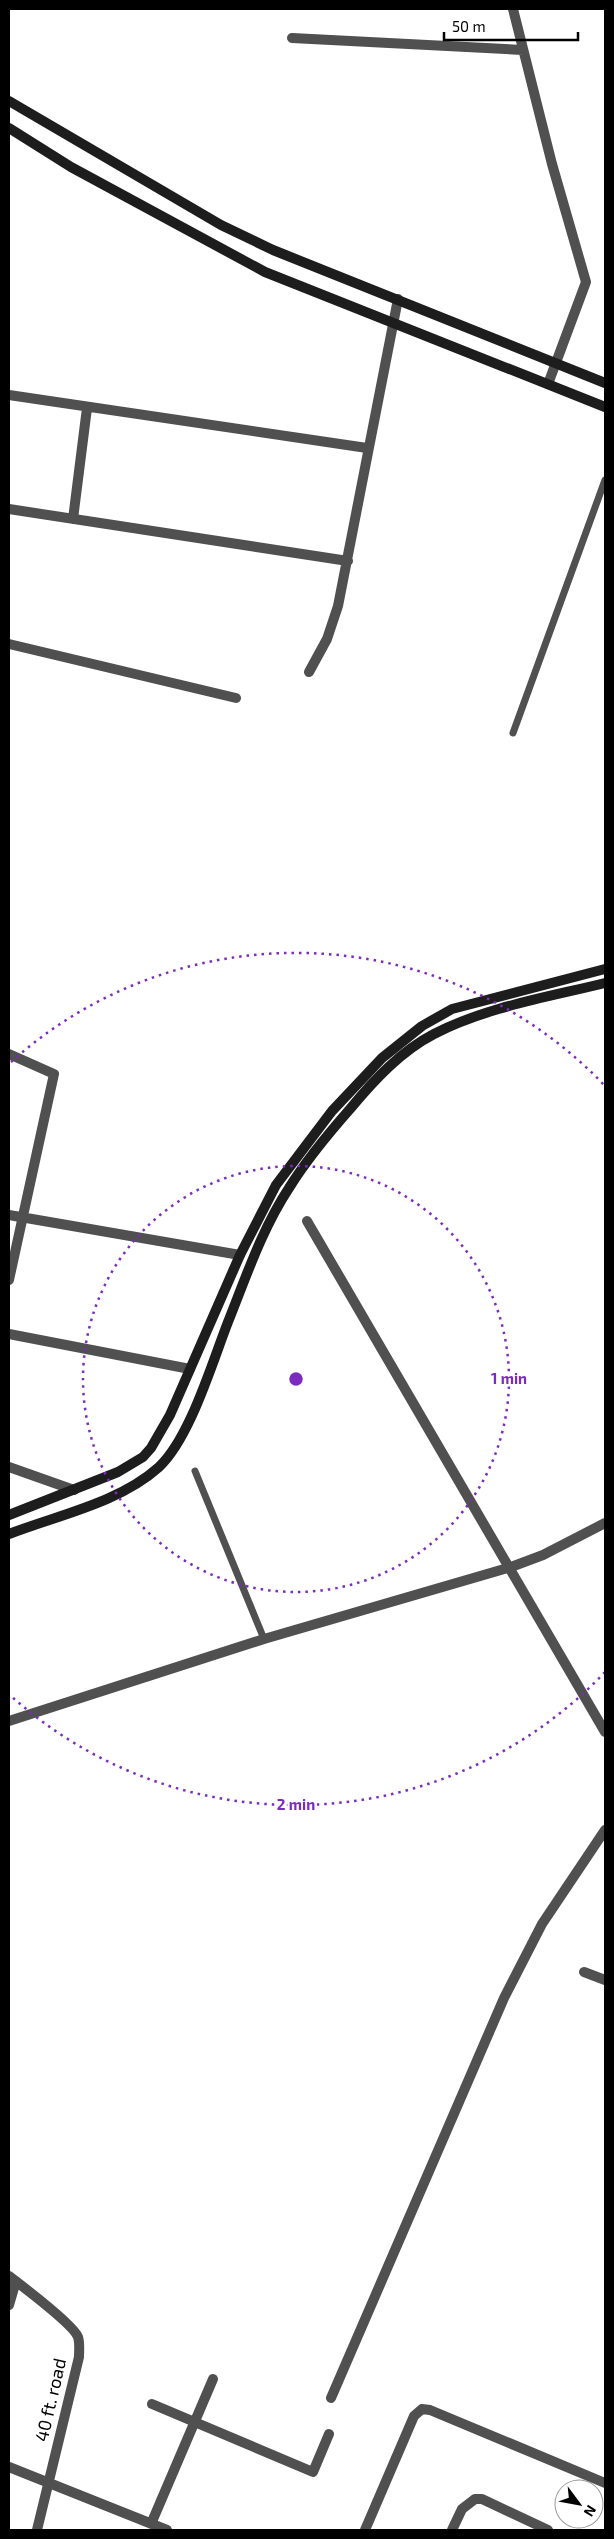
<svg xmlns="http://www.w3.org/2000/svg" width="614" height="2539" font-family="'Exo 2',sans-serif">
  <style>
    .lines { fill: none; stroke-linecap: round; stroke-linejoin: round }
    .lane { stroke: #505050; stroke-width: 7 }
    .street { stroke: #505050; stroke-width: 10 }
    .secondary { stroke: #1d1d1d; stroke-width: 10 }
    .ring { fill: none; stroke: #7b2cbf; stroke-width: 2.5; stroke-dasharray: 2.5 5 }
    .labels { text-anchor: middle; stroke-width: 4.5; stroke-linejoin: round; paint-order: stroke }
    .street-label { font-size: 18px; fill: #000; stroke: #fff }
    .centre { fill: #7b2cbf; stroke: #fff; stroke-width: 2.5 }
    .ring-label { font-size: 15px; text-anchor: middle; font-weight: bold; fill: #7b2cbf; stroke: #fff; stroke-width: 4.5; stroke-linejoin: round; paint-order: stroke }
  </style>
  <rect width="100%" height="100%" fill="#fff"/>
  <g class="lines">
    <path class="lane" d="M513,733L605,480
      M195,1471L264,1639"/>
    <path class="street" d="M513,9L552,164L586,282L548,384
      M292,38L523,50
      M9,395L367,448
      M9,509L348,561
      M73,519L87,408
      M9,644L236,698
      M309,672L327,639L338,606L398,299
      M9,1054L54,1074L9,1280
      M9,1215L240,1255
      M307,1221L605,1732
      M9,1334L190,1369
      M9,1467L74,1490
      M9,1721L264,1639L511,1567L543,1555L605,1523
      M584,1972L605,1980
      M9,2276C22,2286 73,2324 78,2337C80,2343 79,2350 79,2357L37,2530
      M9,2305L16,2281
      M331,2398L504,1998L542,1924L605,1830
      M152,2404L313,2472L329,2434
      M9,2467L167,2530
      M151,2524L213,2379
      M365,2530L414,2416L422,2409L430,2410L605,2483
      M452,2530L462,2509L475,2499H482L548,2530"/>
    <path class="secondary" d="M9,101L221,225L273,250L605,383
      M9,128L71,167L265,272L605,407
      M9,1515L118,1472L143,1457L151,1448L170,1415L240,1255L276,1185L332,1111L382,1058L422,1026L452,1009L605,969
      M9,1534C58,1515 119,1503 159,1467C190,1438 212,1363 228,1322C246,1277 262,1229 289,1188C307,1159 328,1134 350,1109C374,1080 401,1051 434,1034C486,1007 549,997 605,983"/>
  </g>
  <g class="ring">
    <circle cx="296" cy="1379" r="213"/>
    <path d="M605 1672A426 426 0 0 1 11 1696M11 1062A426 426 0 0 1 605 1086"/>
  </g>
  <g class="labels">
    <g class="street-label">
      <text transform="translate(51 2400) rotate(-77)" y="6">40 ft. road</text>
    </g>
  </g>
  <circle cx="296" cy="1379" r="8" class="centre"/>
  <g class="ring-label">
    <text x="509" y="1384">1 min</text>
    <text x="296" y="1810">2 min</text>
  </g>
  <rect width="614" height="2539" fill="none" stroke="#000000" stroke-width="20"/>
  <g transform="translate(579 2504) rotate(122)"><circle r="24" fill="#ffffff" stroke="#999999"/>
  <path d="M0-4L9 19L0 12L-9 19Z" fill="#000000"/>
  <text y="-8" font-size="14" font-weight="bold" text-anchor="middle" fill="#000000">N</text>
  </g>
  <path d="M444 32v8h134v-8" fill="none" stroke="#000000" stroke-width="2.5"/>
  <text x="452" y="32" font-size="15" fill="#000000" stroke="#ffffff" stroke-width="4" paint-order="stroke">50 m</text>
</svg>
